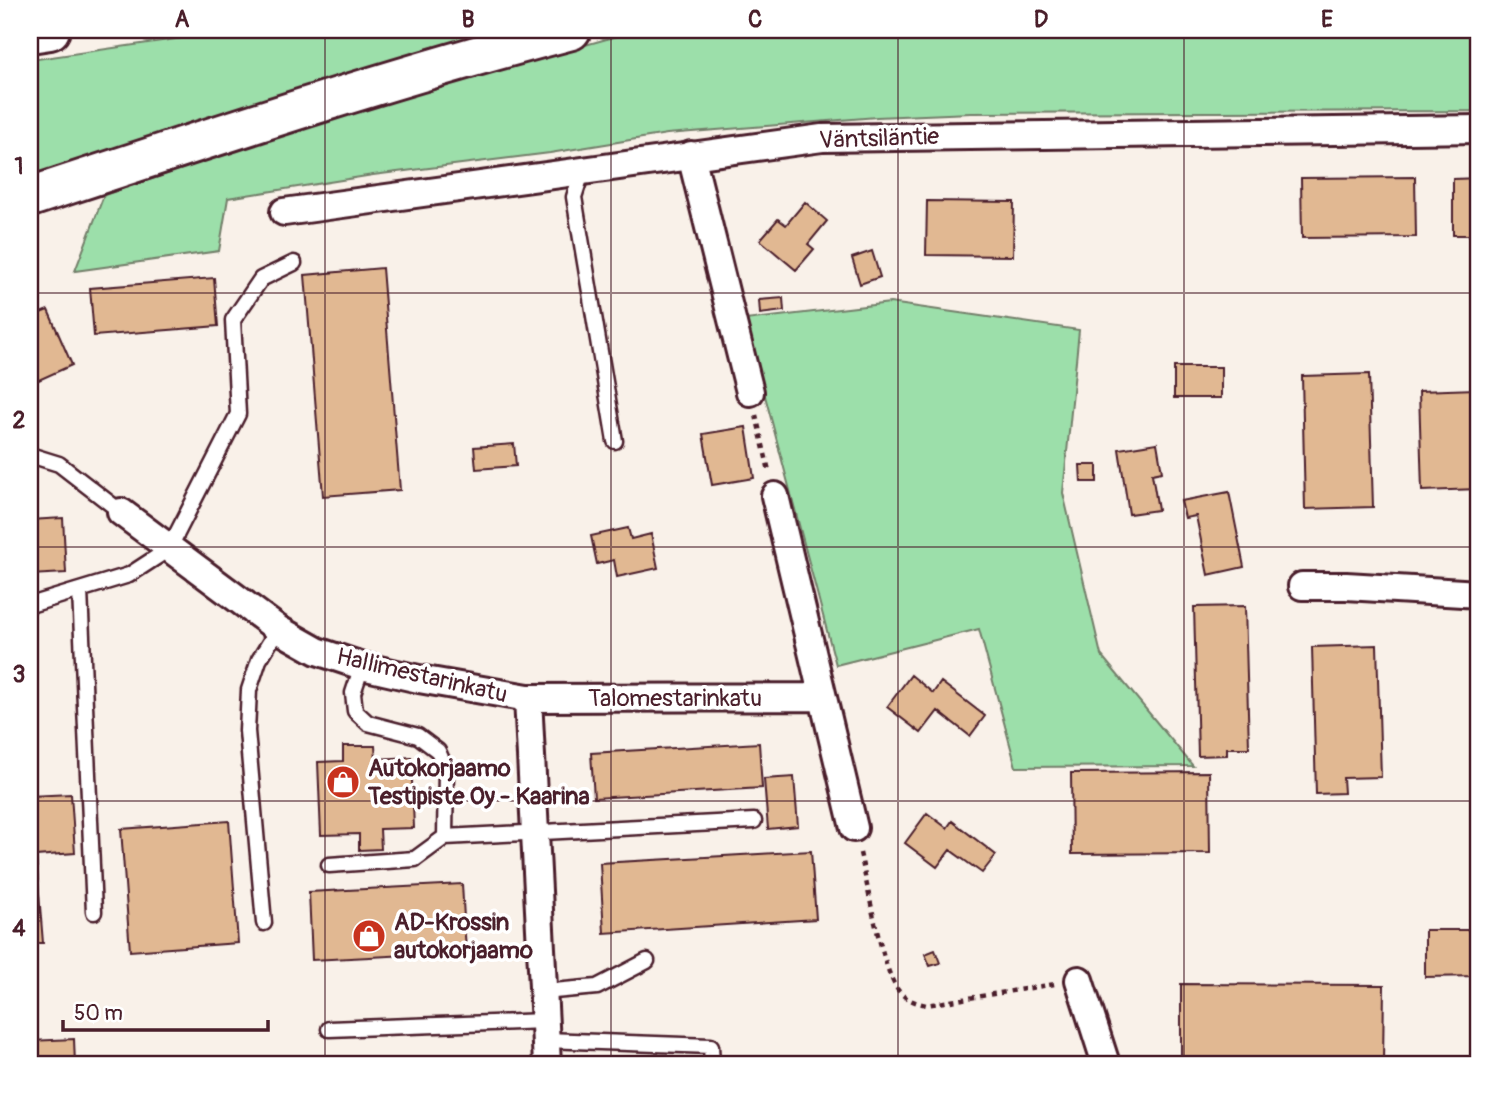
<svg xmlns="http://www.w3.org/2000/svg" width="1509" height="1094" font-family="Pangolin,sans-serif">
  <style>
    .green { fill: #9cdfaa; stroke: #737f6a; stroke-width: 2 }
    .building { fill: #e1b892; stroke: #4a1f2b; stroke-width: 2 }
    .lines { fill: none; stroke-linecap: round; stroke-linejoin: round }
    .service-casing { stroke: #4a1f2b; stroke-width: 19 }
    .minor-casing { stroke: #4a1f2b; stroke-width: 32 }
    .motorway-casing { stroke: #4a1f2b; stroke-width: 44 }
    .path { stroke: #4a1f2b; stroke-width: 4.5; stroke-dasharray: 5 5; stroke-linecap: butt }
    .service { stroke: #fff; stroke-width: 14 }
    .minor { stroke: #fff; stroke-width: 26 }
    .motorway { stroke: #fff; stroke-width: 38 }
    .grid { fill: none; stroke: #4a1f2b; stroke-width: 2; stroke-opacity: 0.55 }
    .labels { text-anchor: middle; stroke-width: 7; stroke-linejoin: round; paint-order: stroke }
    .street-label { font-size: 24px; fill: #4a1f2b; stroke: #fff }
    .poi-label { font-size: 24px; font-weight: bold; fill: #4a1f2b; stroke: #fff; text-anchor: start }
    .neatline { fill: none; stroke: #4a1f2b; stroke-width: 2.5 }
    .grid-label { font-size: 23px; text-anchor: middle; font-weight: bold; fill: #4a1f2b }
  </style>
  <rect width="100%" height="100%" fill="#f9f1e9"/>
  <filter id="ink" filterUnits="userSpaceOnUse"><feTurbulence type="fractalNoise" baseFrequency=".0143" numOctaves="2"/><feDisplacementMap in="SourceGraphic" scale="14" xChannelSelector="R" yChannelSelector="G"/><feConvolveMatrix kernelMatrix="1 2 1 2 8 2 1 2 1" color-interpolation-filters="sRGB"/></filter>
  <g filter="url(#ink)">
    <path class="green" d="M238,30H506L30,181V60Z
      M639,30H1479V111L971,113L877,117L667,134L550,153L373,175L228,198L219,251L75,271L104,195L374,104Z
      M890,303L1079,330L1063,493L1101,655L1193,766L1016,767L979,629L836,665L745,320Z"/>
    <path class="building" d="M1415,177L1416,237L1302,238L1301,178Z
      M1479,178V235H1453V179Z
      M927,201L1014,202L1013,256L926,255Z
      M805,202L827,221L808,244L814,249L796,270L760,240L778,219L786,225Z
      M872,251L880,277L860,284L852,258Z
      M382,268L400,490L323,496L305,275Z
      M214,278L218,326L94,336L90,288Z
      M783,298L784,311L760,314L759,300Z
      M48,310L72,365L30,384V317Z
      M1174,367H1221V398H1174Z
      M1369,374L1373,507L1305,509L1302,376Z
      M1476,389L1479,489L1422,491L1419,391Z
      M746,427L754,478L712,485L703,434Z
      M1157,443L1162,472L1152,474L1158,510L1129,514L1119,449Z
      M514,444L516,466L476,469L474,447Z
      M1080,465H1097V482H1081Z
      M1229,492L1244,567L1208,575L1196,516L1185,518L1181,501Z
      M63,518L66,573L30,575V520Z
      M628,528L631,539L651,534L658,568L617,577L614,560L597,564L591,536Z
      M1245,606L1249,748H1227V755L1198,756L1194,607Z
      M1377,645L1381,777L1343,778L1344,793L1316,794L1312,647Z
      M911,675L933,693L941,682L985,716L970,736L938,711L921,733L887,707Z
      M759,743L762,788L594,798L591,753Z
      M343,746H375L376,759L411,757L414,828L380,829L381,849L359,850V834L321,835L318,762L343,761Z
      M1209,772L1210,853L1072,854L1071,773Z
      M794,777L798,826L768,829L764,779Z
      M71,794L75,853L36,856L43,943H30V796Z
      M927,813L947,828L952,821L996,855L982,873L950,850L937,867L905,843Z
      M229,821L238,943L130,951L121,829Z
      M811,851L816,919L604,933L600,863Z
      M462,884L466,952L312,960L309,892Z
      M1425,930H1479V976L1425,977Z
      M935,950L940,963L930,966L925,954Z
      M1181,984L1384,985L1383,1063L1181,1061Z
      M74,1039L75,1064H30V1041Z
      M488,1059V1064H405V1063Z"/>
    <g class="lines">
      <defs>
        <path id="service" d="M583,169L574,197L615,441
          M30,455L59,464L121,512
          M80,591L94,912
          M30,605L129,575L169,549L238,414L233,320L261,279L294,263
          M362,666L353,693L355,711L368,723L418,736L438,751L446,769L445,837
          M329,865L415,859L445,837L754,821
          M264,923L247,731L249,690L259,660L278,629
          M543,992L597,987L647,961
          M329,1029L544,1021
          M545,1040L711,1046L712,1064"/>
        <path id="minor" d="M691,155L750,392
          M284,212L822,138L1479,129
          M775,496L854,828
          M121,512L278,629L317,651L362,666L419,679L528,698L547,1064
          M1302,586H1346L1479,594
          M528,698L822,697
          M1079,980L1106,1064"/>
        <path id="motorway" d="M30,33L50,30
          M30,197C209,138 388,78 571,30"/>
      </defs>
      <use href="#service" class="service-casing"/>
      <use href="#minor" class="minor-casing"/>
      <use href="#motorway" class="motorway-casing"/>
      <path class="path" d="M756,415L769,471
        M860,853C867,882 882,970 898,990C906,1000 914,1002 926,1005L1055,984"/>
      <use href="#service" class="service"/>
      <use href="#minor" class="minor"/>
      <use href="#motorway" class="motorway"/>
    </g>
  </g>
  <path class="grid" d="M325,30V1064M611,30V1064M898,30V1064M1184,30V1064M30,293H1479M30,547H1479M30,801H1479"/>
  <defs>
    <symbol id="shop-disc" viewBox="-11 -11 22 22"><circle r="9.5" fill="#c8321e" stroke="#fff"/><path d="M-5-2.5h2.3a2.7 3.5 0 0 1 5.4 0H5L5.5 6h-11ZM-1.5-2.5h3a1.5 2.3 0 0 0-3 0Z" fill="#fff"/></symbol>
  </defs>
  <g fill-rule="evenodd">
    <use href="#shop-disc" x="324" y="763" width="38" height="38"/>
    <use href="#shop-disc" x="350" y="917" width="38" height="38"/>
  </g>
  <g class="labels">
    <g class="street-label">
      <text transform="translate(879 138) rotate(-2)" y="8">Väntsiläntie</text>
      <text transform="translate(422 675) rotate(13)" y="8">Hallimestarinkatu</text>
      <text x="675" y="706">Talomestarinkatu</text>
    </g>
    <g class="poi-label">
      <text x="368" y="776">Autokorjaamo<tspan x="368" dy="28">Testipiste Oy - Kaarina</tspan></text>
      <text x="394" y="930">AD-Krossin<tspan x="394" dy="28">autokorjaamo</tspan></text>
    </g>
  </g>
  <rect width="1509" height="1094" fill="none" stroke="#fff" stroke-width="77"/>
  <path d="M63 1020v10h205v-10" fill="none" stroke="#4a1f2b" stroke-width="3.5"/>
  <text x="74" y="1020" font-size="21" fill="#4a1f2b" stroke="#ffffff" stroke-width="5" paint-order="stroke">50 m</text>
  <rect x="38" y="38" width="1432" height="1018" class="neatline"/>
  <g class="grid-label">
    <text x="182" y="27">A</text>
    <text x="468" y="27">B</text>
    <text x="755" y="27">C</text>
    <text x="1041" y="27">D</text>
    <text x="1327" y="27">E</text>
    <text x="19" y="174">1</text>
    <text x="19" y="428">2</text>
    <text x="19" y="682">3</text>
    <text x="19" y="936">4</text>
  </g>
</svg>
